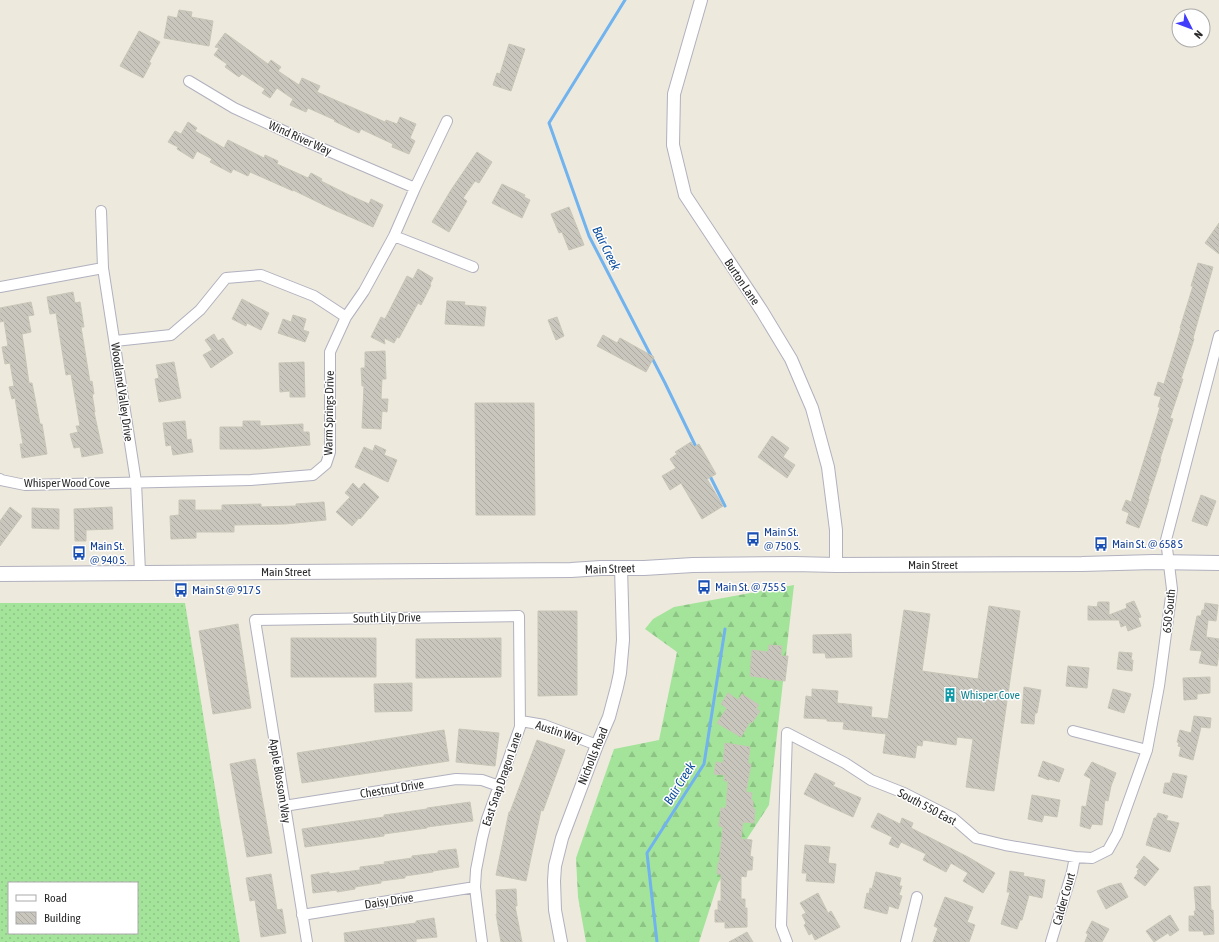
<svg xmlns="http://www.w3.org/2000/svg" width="1219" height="942" font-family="'Asap Condensed',sans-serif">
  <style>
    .grass { fill: url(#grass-dots); fill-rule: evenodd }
    .forest { fill: url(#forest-firs) }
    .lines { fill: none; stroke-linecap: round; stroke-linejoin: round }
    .stream { stroke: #70b3ef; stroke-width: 3 }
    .building { fill: url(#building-back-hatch); stroke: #c8c6b7 }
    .minor-casing { stroke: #b1b1bf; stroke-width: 12 }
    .tertiary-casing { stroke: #b1b1bf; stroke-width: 14 }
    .secondary-casing { stroke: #b1b1bf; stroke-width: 16 }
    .minor { stroke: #fff; stroke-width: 10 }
    .tertiary { stroke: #fff; stroke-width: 12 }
    .secondary { stroke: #fff; stroke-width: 14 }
    .labels { text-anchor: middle; stroke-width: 3; stroke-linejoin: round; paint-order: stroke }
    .street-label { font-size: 12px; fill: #2b2b2b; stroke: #fff }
    .transit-label { font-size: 12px; fill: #164399; stroke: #fff; text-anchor: start }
    .culture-label { font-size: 12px; fill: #0d838f; stroke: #fff; text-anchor: start }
    .water-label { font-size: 13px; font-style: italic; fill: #0d4e9d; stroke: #fff }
  </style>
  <defs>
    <pattern id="grass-dots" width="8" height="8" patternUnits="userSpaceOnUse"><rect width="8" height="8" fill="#a4e49a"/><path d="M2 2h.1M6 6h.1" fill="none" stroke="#8dc485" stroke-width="1.8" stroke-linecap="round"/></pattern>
    <pattern id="forest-firs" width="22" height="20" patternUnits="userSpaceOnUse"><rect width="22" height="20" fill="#a4e49a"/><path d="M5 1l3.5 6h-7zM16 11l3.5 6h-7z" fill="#8dc485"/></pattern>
    <pattern id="building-back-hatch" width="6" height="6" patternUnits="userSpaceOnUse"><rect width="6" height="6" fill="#c8c6bd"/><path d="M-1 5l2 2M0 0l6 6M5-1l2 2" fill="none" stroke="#acaaa3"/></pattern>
  </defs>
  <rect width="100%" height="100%" fill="#ede9dd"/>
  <path class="grass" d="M0,603H185L240,942H0ZM9,883H137V933H9Z"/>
  <path class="forest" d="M794,585L769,805L718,883L699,942H586L578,897L576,858L614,749L659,740L677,652L645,629L653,619L674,607Z"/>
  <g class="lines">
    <path class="stream" d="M625,0L549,123L589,236L665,383L697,449
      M709,474L725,506
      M657,942L647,853L704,764L725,629"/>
  </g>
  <path class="building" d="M179,10L192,12L191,17L213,21L209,46L164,38L168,16L177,18Z
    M139,31L160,42L149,62L151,63L143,78L120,66Z
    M225,33L268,64L271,60L281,67L278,71L299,85L302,78L320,86L317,92L385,122L386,120L397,124L400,117L416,124L410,138L415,141L409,154L392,147L393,144L361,129L359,133L334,121L335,120L308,108L306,112L290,105L293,99L277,88L270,98L262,93L265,89L242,74L239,77L225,67L227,64L214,55L219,48L215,47Z
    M509,44L525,49L511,91L493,85L497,73L500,74Z
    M188,122L197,128L195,131L224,148L228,140L264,158L265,155L278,161L277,164L308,178L311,173L322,179L321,181L351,196L369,204L371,199L383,205L373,227L332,209L293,190V191L250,172L248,176L233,169L231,173L210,162L212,159L197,151L193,159L177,149L178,147L168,142L175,131L181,134Z
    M477,152L492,162L479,183L475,181L463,198L467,201L449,232L432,222L451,190Z
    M502,184L525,195L524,197L530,200L522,218L492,203Z
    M569,207L584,245L569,250L562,232L559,233L551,214Z
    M1219,223V254L1205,243Z
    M1198,263L1213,267L1193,338L1194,339L1181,379H1183L1170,418L1173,419L1160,459H1161L1148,499H1149L1139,528L1126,523L1129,513L1122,510L1126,500L1131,502L1148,447L1160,407H1158L1161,397L1154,395L1158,382L1164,384L1181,328H1180L1193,286H1191Z
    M418,269L433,278L430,284L431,285L421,305L418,303L399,338L397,337L394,343L384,338L385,344L371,337L381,317L385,319L407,276L413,279Z
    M73,292L75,303L80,302L84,327H81L90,382L92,381L94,394H92L95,412H94L103,453L82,457L80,447L74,448L70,434L78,432L76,426H80L71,374L66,375L56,313L50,314L47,297Z
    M242,299L269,313L261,330L247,323L246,326L232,319Z
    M447,301L465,302L464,305L486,307L484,326L445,324Z
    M31,302L34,315L28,316L31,332L22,334L29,383H32L40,424H42L47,454L22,458L20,444H23L15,398L12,399L9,387L14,386L10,363L5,364L2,347L8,346L4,321L0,322V308Z
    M293,315L306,319L303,330L309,332L305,342L278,333L283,319L291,322Z
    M557,317L564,336L556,340L548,320Z
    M214,334L218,341L223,338L233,353L211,368L203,355L212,350L205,340Z
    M603,335L617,343L620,338L654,357L646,372L597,346Z
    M385,351L386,379H382L381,399H388L387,412L382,411L381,429L362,428L364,386H362L361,368H365V352Z
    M174,362L181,398L159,402L155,379L159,378L156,365Z
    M304,362L305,397H290V391L280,392L279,363Z
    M475,403H534L535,515H476Z
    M185,421L187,440L191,439L193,452L173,455L171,445L166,446L163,423Z
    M243,421H260V426L303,424V432H309L310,445L259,449H220V427H243Z
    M772,436L789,448L783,457L795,465L787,478L758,457Z
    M691,442L694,447L699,444L716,474L707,479L723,506L702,519L681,483L670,490L662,476L676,468L670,459L677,454L675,452Z
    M375,445L386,450L384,455L397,460L388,482L355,467L364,447L373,451Z
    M353,483L359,489L364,483L379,497L360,519L359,518L352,526L336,512L350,497L345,493Z
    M1201,495L1216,501L1207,526L1192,521Z
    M179,500H195V510H222V505L261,504V507L296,506V504L324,502L326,520L285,524L234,525V532H196V538L171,539L170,516L179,515Z
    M10,507L22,516L0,546V521Z
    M112,507L113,529L86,530V541H75L74,509Z
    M32,508L59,509V529L32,528Z
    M1134,601L1141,617L1138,618L1141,626L1128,631L1126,625L1121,627L1119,620H1088V606L1097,607L1098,602H1109V615L1127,608L1126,604Z
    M1205,603L1218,605L1216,621L1208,620L1206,637L1219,639V653L1217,666L1199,663L1202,651L1190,650L1197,616H1201L1202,610H1204Z
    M989,606L1020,611L994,791L966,787L973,739L957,737L956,745L923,740L922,746L917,745L915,758L883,753L886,734L843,729L844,722L827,721V719L804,718L806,696L812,697V689L838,691L837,703L872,707L871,717L888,719L904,610L930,614L922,671L978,679Z
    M538,611H577V695L538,696Z
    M238,624L251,708L213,714L199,631Z
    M851,634L852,657L826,658L825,653H813V635Z
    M291,638H376V677H291Z
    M501,638V677L416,678V639Z
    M769,645L782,646L781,656H788L785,681L767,679V678L750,676L752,650L768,652Z
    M1119,652L1132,653L1131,660H1133L1132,671L1117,669Z
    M1068,666L1089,668L1087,688L1066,686Z
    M1210,677V693L1197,694V699L1184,700L1183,678Z
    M412,683V711L375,712L374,684Z
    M1024,687L1041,690L1037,713H1035L1034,724L1021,723Z
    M1113,689L1131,694L1124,713L1108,708Z
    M728,693L738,700L742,694L759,705L756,709L760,711L752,723L750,722L741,737L717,723L727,708L721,704Z
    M1194,716L1211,718L1210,728L1201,727L1193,760L1179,756L1181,747L1178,746L1179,743L1177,742L1180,730L1191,733Z
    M459,729L499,733L495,766L456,762Z
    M444,730L449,761L302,783L297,753Z
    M537,740L565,750L543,811L541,810L526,881L496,875L509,812H510Z
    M725,743L750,747L748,764H751L746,792L752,793L751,800L753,801V809H755L754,823L743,822L741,839L752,840L750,856L753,857L752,870H747L746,877L741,876V899H745V908H747V927L725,928V922H715V910H718V901H721V874H717L718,863H719L723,827L719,826L721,808H726L728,781H724L725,775L714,774L716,762L723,763Z
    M255,759L272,853L247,857L230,764Z
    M1043,761L1064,769L1059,782L1050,779L1049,780L1038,776Z
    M1092,762L1116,773L1111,786L1108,801L1105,800L1102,825L1092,824L1090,829L1080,826L1082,806L1086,807L1091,779L1084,775Z
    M815,773L835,783L833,786L861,798L853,817L824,804L804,794Z
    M1173,773L1187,776L1182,798L1163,793L1165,783H1170Z
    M1032,795L1060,800L1057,817L1044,815L1042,822L1028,819Z
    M470,802L473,821L427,827V828L384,834V836L305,847L302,829L384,817V815L427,809V808Z
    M878,813L900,824L902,818L913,823L911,828L968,857L995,873L983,893L963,881L968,873L951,863L946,872L923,860L926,854L901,842L898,848L889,844L892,837L871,827Z
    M1158,813L1168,816L1166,820L1179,823L1170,852L1146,845L1154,818H1156Z
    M805,845L830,847L828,863L836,864L834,883L806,881L807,873H802Z
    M456,849L459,867L433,871V872L405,876V878L381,881V883L355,887V889L337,892V890L313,893L311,875L329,872V874L360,870V867L385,864L384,862L412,858V856L438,853V851Z
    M1144,856L1159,869L1145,886L1134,878L1138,873L1137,871L1139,869L1136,867Z
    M1010,871L1024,873L1023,876L1045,880L1042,898L1029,895L1022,920H1020L1017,929L1001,924L1010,892H1007Z
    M876,872L901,878L899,886H902L899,895L902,896L898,909L889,906L887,914L864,908L867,893L869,894L870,888L872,889Z
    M271,874L277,910L282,909L286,933L261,937L255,900L250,901L246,878Z
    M1121,883L1128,897L1106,909L1097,891L1109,886Z
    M1210,886L1211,910H1213L1214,934L1204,935L1203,931H1189V916H1195L1194,911H1196L1194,887Z
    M516,889L517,906H515L522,942H501L496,914H497L496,890Z
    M818,893L828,913L831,911L840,927L815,940L812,933L809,935L804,925L806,923L802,915L806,913L800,903Z
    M945,897L973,907L967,922L975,925L969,942H933L938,928L934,926Z
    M1170,915L1179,930L1170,936L1168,933L1154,942L1146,931Z
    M434,918L437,937L416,939V942H345L344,933L416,923V921Z
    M1092,921L1109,929L1102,942H1085L1088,934L1086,933Z
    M747,932L753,942H729Z"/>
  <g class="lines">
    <defs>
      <path id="minor" d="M189,81L234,108L312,144L415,188
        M101,211L103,268L136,482L140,572
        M394,236L473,267
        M0,287L103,268
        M115,341L171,335L200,310L226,278L261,275L314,296L346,317
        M0,479L1,480L25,485L251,480L313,475L326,464L330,452V352L346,317L364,291L394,236L415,188L447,121
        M521,721L544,725L597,745
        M1073,731L1147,750
        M284,806L456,779L482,780L499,786
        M302,915L475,887
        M307,942L255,620L519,616L520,727L487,819L482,839L476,870L475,887L477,904L482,942
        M787,942L781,926L787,733L845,763L871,780L904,793L953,818L976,838L1005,845L1075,857L1092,858L1108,850L1117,834L1147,750L1159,686L1172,589L1166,540L1219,336
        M906,942L917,897
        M1051,942L1072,872L1075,857"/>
      <path id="tertiary" d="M701,0L674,94L673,145L685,195L762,311L791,359L812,408L828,467L836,530V565
        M561,942L555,910L554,881L555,866L562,838L597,745L609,717L617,687L620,673L623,640L621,567"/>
      <path id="secondary" d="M0,574L571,570L601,568H644L693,565L794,564L836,565L1082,564L1154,562L1219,563"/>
    </defs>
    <use href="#minor" class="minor-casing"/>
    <use href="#tertiary" class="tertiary-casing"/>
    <use href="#secondary" class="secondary-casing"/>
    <use href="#minor" class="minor"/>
    <use href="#tertiary" class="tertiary"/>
    <use href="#secondary" class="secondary"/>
  </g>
  <defs>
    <symbol id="bus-bare" viewBox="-9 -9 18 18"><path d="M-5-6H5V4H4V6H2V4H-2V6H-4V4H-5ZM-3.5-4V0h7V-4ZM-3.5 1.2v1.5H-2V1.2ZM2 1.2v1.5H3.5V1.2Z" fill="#1a4fb4" stroke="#fff" stroke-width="2.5" paint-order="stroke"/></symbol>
    <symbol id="building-bare" viewBox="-9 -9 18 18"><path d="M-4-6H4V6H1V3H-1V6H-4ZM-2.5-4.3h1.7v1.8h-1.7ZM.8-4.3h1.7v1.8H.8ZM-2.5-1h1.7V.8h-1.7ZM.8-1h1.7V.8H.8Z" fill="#0f9aa8" stroke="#fff" stroke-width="2.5" paint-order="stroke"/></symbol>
  </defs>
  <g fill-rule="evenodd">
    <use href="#bus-bare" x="743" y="529" width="20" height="20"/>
    <use href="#bus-bare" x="1091" y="534" width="20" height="20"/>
    <use href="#bus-bare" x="69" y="543" width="20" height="20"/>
    <use href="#bus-bare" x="694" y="577" width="20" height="20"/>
    <use href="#bus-bare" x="171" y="580" width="20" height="20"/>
    <use href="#building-bare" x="940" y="685" width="20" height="20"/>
  </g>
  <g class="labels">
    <g class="street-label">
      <text transform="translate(300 138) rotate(24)" y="4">Wind River Way</text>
      <text transform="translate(742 282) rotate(56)" y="4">Burton Lane</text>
      <text transform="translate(122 392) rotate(82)" y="4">Woodland Valley Drive</text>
      <text transform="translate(329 413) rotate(-89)" y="4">Warm Springs Drive</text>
      <text x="67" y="487">Whisper Wood Cove</text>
      <text x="933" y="569">Main Street</text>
      <text transform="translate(610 569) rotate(-2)" y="4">Main Street</text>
      <text x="286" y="576">Main Street</text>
      <text transform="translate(1169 611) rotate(-84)" y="4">650 South</text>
      <text transform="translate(387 618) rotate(-1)" y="4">South Lily Drive</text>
      <text transform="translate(559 732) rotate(18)" y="4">Austin Way</text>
      <text transform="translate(593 756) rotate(-68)" y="4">Nicholls Road</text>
      <text transform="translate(502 779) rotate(-71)" y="4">East Snap Dragon Lane</text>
      <text transform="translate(280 781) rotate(81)" y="4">Apple Blossom Way</text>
      <text transform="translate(392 789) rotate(-9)" y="4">Chestnut Drive</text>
      <text transform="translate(927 807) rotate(28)" y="4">South 550 East</text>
      <text transform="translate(1064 899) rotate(-74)" y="4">Calder Court</text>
      <text transform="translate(389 901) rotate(-9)" y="4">Daisy Drive</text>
    </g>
    <g class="transit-label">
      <text x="764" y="536">Main St.<tspan x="764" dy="14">@ 750 S.</tspan></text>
      <text x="1112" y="548">Main St. @ 658 S</text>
      <text x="90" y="550">Main St.<tspan x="90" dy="14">@ 940 S.</tspan></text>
      <text x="715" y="591">Main St. @ 755 S</text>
      <text x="192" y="594">Main St @ 917 S</text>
    </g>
    <g class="culture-label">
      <text x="961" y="699">Whisper Cove</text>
    </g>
    <g class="water-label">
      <text transform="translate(607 248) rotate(64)" y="5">Bair Creek</text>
      <text transform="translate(679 783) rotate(-58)" y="5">Bair Creek</text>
    </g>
  </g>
  <rect x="8" y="882" width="130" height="52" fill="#ffffff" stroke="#aaaaaa"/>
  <rect x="16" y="895" width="20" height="6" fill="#ffffff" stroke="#aaaaaa"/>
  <text x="44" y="902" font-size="12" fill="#2b2b2b">Road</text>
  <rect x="16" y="912" width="20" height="12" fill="url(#building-back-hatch)" stroke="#aaaaaa"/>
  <text x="44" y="922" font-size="12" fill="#2b2b2b">Building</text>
  <g transform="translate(1191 28) rotate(132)"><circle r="19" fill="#ffffff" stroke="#aaaaaa"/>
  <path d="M0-3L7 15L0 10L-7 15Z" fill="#413dfa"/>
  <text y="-6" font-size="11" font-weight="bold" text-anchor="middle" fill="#2b2b2b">N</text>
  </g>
</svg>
